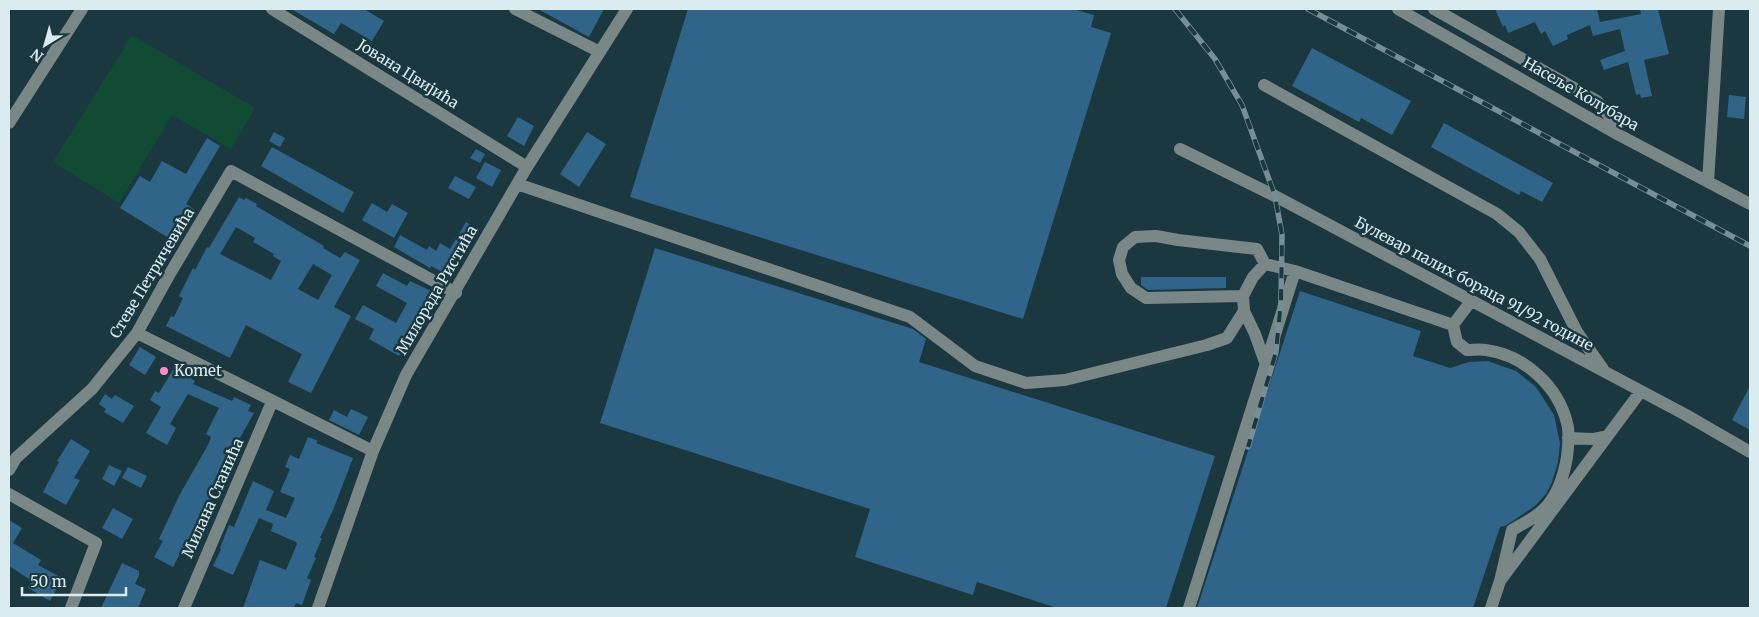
<svg xmlns="http://www.w3.org/2000/svg" width="1759" height="617" font-family="Merriweather,serif">
  <style>
    .green { fill: #114b34 }
    .building { fill: #316489; fill-rule: evenodd }
    .lines { fill: none; stroke-linecap: round; stroke-linejoin: round }
    .minor { stroke: #798886; stroke-width: 12 }
    .rail-casing { stroke: #778e94; stroke-width: 5.5 }
    .rail { stroke: #1b3840; stroke-width: 4; stroke-dasharray: 11; stroke-linecap: butt }
    .poi-dot { fill: #fb8fc5; stroke: #1b3840; stroke-width: 2 }
    .labels { text-anchor: middle; stroke-width: 5; stroke-linejoin: round; paint-order: stroke }
    .street-label { font-size: 15px; fill: #dbecf0; stroke: #1b3840 }
    .poi-label { font-size: 15px; fill: #dbecf0; stroke: #1b3840; text-anchor: start }
  </style>
  <rect width="100%" height="100%" fill="#1b3840"/>
  <path class="green" d="M132,35L255,108L231,149L172,115L119,203L53,162Z"/>
  <path class="building" d="M291,9H364L384,21L372,41L341,23L334,34Z
    M538,9H604L589,37Z
    M688,9H1073L1094,15L1091,27L1111,33L1023,319L630,197Z
    M1495,9H1597L1600,22L1641,14L1640,9H1658L1669,54L1644,60L1652,96L1641,98L1640,94L1636,95L1628,62L1604,70L1600,60L1625,51L1620,29L1593,36L1590,25L1567,35L1568,39L1553,46L1545,31L1541,34L1535,22L1508,33L1505,25L1503,27Z
    M1312,48L1411,101L1392,135L1361,118L1359,122L1292,86Z
    M1729,95L1746,97L1744,119L1727,117Z
    M518,117L534,126L524,146L507,136Z
    M1444,123L1553,183L1542,202L1521,191L1519,195L1431,147Z
    M274,132L285,138L280,147L269,141Z
    M587,132L606,144L579,187L560,174Z
    M207,138L220,146L186,204L195,210L175,242L120,208L140,176L150,182L162,161L186,174Z
    M272,147L354,192L343,213L261,166Z
    M476,149L485,154L480,163L470,158Z
    M485,162L501,170L492,187L476,178Z
    M455,176L476,187L469,199L448,188Z
    M239,197L244,200L246,198L257,204L256,206L324,246L323,248L340,258L345,252L360,260L334,307L351,316L311,393L288,382L302,354L246,325L230,358L166,326L171,316L174,317L183,298L179,296L193,268L195,270L207,247L209,248ZM236,227L255,238L253,242L274,254L273,256L281,261L271,280L220,254ZM313,264L332,275L318,300L298,289Z
    M372,203L387,212L392,204L408,213L394,238L362,220Z
    M466,222L478,229L464,252L461,250L448,275L431,266L430,268L394,247L400,235L427,250L429,246L436,251L440,243L450,249Z
    M655,248L913,329L926,339L919,362L1215,456L1166,608H1057L977,582L973,595L855,557L870,509L600,423Z
    M383,273L407,286L410,281L431,291L420,312L422,313L399,356L369,339L374,329L355,319L363,305L396,323L407,303L376,286Z
    M1141,277H1226V288L1148,290L1141,285Z
    M1300,291L1421,331L1413,356L1450,368L1469,362L1488,361L1516,371L1536,387L1554,415L1560,443L1558,462L1552,482L1546,494L1535,506L1505,526L1500,527L1473,608H1197Z
    M140,347L156,357L145,375L129,365Z
    M174,368L195,381L193,384L232,401L234,397L251,405L248,411L254,413L214,484L217,485L208,502L206,501L183,551L182,550L173,567L154,557L163,541L159,539L179,496L209,443L211,437L206,434L219,408L188,394L170,424L176,428L167,445L146,433L161,407L150,400L155,391L159,393Z
    M1750,386V430L1732,420Z
    M105,394L112,399L115,395L134,406L123,423L104,412L106,409L99,404Z
    M351,409L368,417L359,435L329,420L334,410L347,417Z
    M308,437L318,441L316,443L353,458L333,510L320,538H322L314,557L316,558L307,578L311,580L302,605L296,603L294,608H243L260,560L286,570L297,544L296,542L271,531L273,524L259,518L233,575L213,566L221,549L220,548L229,525L234,527L253,481L274,491L266,510L286,518L295,498L280,492L290,469L285,467L290,455L299,459Z
    M71,439L90,451L74,478L80,480L66,505L43,492L59,462L57,461Z
    M109,465L122,471L114,486L102,479Z
    M128,467L147,476L141,488L122,478Z
    M113,508L133,519L122,539L102,528Z
    M9,520L22,528L13,543L41,560L38,565L62,578L50,601L28,588L32,581L9,566Z
    M122,563L139,571V575L135,584L146,589L138,608H101Z"/>
  <g class="lines">
    <path class="minor" d="M272,9L527,167
      M515,9L600,52
      M1398,9L1619,135L1750,204
      M1434,9L1597,101L1609,116L1619,135
      M1264,85L1497,214L1519,232L1540,259L1577,332L1603,369
      M9,123L82,9
      M1180,149L1275,196L1686,415L1750,452
      M1708,182L1719,9
      M517,184L910,317L975,366L1026,383L1065,380L1207,345L1227,338L1244,311
      M1243,296L1146,298L1131,288L1122,274L1119,260L1123,247L1135,237L1156,236L1178,240L1257,249L1265,264
      M1453,325L1457,342L1467,350C1473,350 1480,349 1486,350C1524,355 1558,386 1567,423C1570,433 1568,447 1567,457C1564,475 1557,496 1544,509C1535,518 1523,524 1512,530L1500,581
      M137,333L373,451
      M1266,365L1255,334L1244,311L1243,296L1253,277L1265,264L1295,271
      M1568,438L1593,439L1607,436
      M9,470L16,458L92,389L137,333L168,277L231,171L456,293
      M9,494L96,543L71,608
      M184,608L272,402
      M318,608L373,451L406,375L527,167L627,9
      M1189,608L1295,271L1453,325L1471,301
      M1491,608L1500,581L1641,391"/>
    <defs>
      <path id="rail" d="M1175,9L1215,59L1242,105L1275,196L1282,235L1281,301L1276,352L1248,447
        M1308,9L1750,246"/>
    </defs>
    <use href="#rail" class="rail-casing"/>
    <use href="#rail" class="rail"/>
  </g>
  <circle class="poi-dot" cx="164" cy="371" r="5"/>
  <g class="labels">
    <g class="street-label">
      <text transform="translate(408 74) rotate(32)" y="5">Јована Цвијића</text>
      <text transform="translate(1581 94) rotate(30)" y="5">Насеље Колубара</text>
      <text transform="translate(152 273) rotate(-59)" y="5">Стеве Петричевића</text>
      <text transform="translate(1474 284) rotate(28)" y="5">Булевар палих бораца 91/92 године</text>
      <text transform="translate(437 290) rotate(-60)" y="5">Милорада Ристића</text>
      <text transform="translate(213 498) rotate(-66)" y="5">Милана Станића</text>
    </g>
    <g class="poi-label">
      <text x="174" y="376">Komet</text>
    </g>
  </g>
  <rect width="1759" height="617" fill="none" stroke="#dbecf0" stroke-width="20"/>
  <g transform="translate(45 45) rotate(217)" stroke="#1b3840" stroke-width="4" paint-order="stroke">
  <path d="M0-4L9 19L0 12L-9 19Z" fill="#dbecf0"/>
  <text y="-8" font-size="14" font-weight="bold" text-anchor="middle" fill="#dbecf0">N</text>
  </g>
  <path d="M22 587v8h104v-8" fill="none" stroke="#dbecf0" stroke-width="2.5"/>
  <text x="30" y="587" font-size="15" fill="#dbecf0" stroke="#1b3840" stroke-width="4" paint-order="stroke">50 m</text>
</svg>
